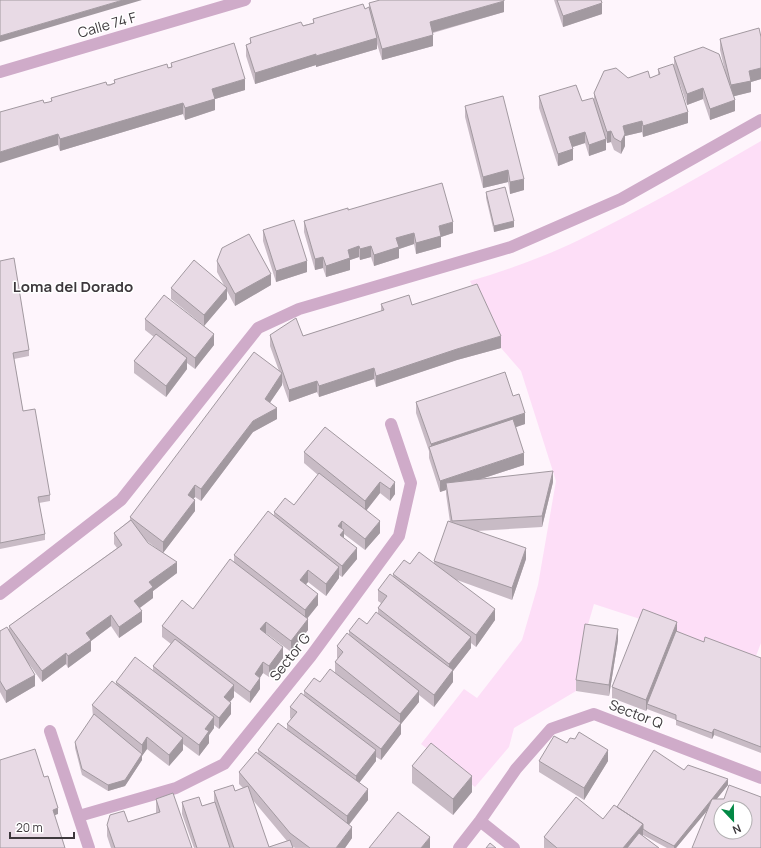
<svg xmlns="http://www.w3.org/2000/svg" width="761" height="848" font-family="Manrope,sans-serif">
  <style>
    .green { fill: #fddef7 }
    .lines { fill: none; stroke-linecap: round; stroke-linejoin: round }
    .street { stroke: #cfabc9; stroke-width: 12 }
    .wall { fill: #c8bbc5; fill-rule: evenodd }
    .shaded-wall { fill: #a299a0 }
    .building { fill: #e8dae5; stroke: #a299a0; fill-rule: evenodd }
    .labels { text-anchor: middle; stroke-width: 3; stroke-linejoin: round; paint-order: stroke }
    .street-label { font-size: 14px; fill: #3d383c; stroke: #fff }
    .neighbourhood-label { font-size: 15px; font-weight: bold; fill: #3d383c; stroke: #fff }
  </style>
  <rect width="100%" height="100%" fill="#fef5fc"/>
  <path class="green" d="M761,141V643L754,661L643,620L594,604L585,635L576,691L514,728L509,747L475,787L421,744L464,689L477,698L522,640L538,585L556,481L521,371L501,348L470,281C507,270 544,257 579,240C641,210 701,176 761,141Z"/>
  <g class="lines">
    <path class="street" d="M0,72L245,0
      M0,594L121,500L258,328L299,309L511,247L621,199L761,120
      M50,731L89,848
      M79,816L176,788L224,764L311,656L399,536L411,483L391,424
      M480,821L514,848
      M459,848L480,821L516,769L551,729L594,714L761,778"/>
  </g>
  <path class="wall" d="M554,0H601L602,14L563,27Z
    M369,3L504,12L433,33V46L382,60L377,44V49L316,67V65L255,84L246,56V45L250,43V38L313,23V19L369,8Z
    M761,37V79L751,82V92L734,96L735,111L710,120L703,99L687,105L679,81L688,123L643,137L642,132L625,136V146L621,154L614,150L611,142L607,143L606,139V150L589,156L585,143L573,147V160L558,166L539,108V96L594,102V93L628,78H650L658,75V69L674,66V57L725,71L720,50V39Z
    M171,63L245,90L215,99V110L185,120L183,114L60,151L44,103L51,102V98L107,85L114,83V80L171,67Z
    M465,106L524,190L510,194L508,182L483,188L465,117Z
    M486,192L514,227L494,232L486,198Z
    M348,210L453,233L441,237V247L416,254L414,244L399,249V258L374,266L371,257L360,260L359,257L350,260V270L326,277L323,268L315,270L304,232V221Z
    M263,230L307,272L276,282L263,241Z
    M0,261L29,350V356L14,359L23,411L50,495V501L39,503L45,534V540L0,549Z
    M217,261L271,285L235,306L227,291V299L204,326L214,345L195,369L187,363V369L166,397L134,373V361L154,337L145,330V319L203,325L171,299V288L224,285L217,272Z
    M381,304L412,305L501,348L457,360L376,387L374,379L319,397L317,392L289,402L282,382V385L270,402L277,419L253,432L201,501L195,497L193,499L195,511L163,553L144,539L148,543L177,573L153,591V598L140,608L142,622L119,638L111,626L91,641V651L68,668L66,664L42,682L29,664L35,686L6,703L0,692V631L9,630V626L117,548L114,544V533L130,520V517L279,371L270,346V335L303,336L381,311Z
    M513,396L525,424L516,427L524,465L481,479L553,482L542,527L477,531L526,559L512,600L457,580L495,620L476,647L471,643V648L453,671V682L434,707L419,695V702L401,724V734L381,760L376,757V761L359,783L368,800L349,825L352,838L345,848H295L292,846L293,848H194L182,814V802L202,806L214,802V791H235L243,788L239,784V772L258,754V750L287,730V724L291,719L290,718V707L304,695V691L320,682L335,673V662L338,658H337V646L349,635V631L367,624L378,613V608L381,603L378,601V590L393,577V574L410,564H434V561L450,522L446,494V490L440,492L429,458V451L416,413V402ZM252,799L287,841L269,847Z
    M325,427L395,494L390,501L380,493L366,511L380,533L365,550L344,534V538L357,559L342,577L339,575V578L326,596L308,582L306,584L318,605L307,619L308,630L291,652L266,633V634L283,658L269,677L263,673L260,678V689L250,703L234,691V697L230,702L231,714L219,729L214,725V728L209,735V743L199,756L183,744V750L169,766L147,749L142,756V760L125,786L108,791L82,775L75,748V742L93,717L92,705L116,685V682L153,671V666L171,644L162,637V626L193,609L234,562V555L274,516V512L294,505L318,475L304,463V452Z
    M677,632L704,642L761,658V753L714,735L712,739L676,725V720L647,709L646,711L612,698V687Z
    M618,640L609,696L576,691V680Z
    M567,743L608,761L584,800L539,772V761Z
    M412,766L472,792L453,815L412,783Z
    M684,770L728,785L716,799L761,797L707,810L676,848H667L643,835H642L659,848H544V837L603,819L617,807Z
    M156,799L192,848H111L107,836V825L128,822L156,813Z"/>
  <path class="shaded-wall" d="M123,0H142L0,42V36Z
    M504,1V12L430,33V22Z
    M602,3V14L563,27V16Z
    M433,35V46L382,60V49Z
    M377,38V49L316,67V56Z
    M316,54V65L255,84V73Z
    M761,68V79L751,82V92L731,97V85L749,71Z
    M245,79V90L215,99V110L185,120V108L212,89Z
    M703,88V99L687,105V94Z
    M735,100V111L710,120V109Z
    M183,103V114L60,151V139Z
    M688,112V123L643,137V126Z
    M642,121V132L625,136V146L621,154V142L623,126Z
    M611,131V142L607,143V132Z
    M585,132V143L569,148V137Z
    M58,134V145L0,163V152Z
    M606,139V150L589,156V145Z
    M573,149V160L558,166V154Z
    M508,170V182L483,188V177Z
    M524,179V190L510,194V182Z
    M514,221V227L494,232V226Z
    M453,222V233L441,237V247L416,254V243L439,226Z
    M414,233V244L399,249V258L374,266V255L396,238Z
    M359,246V257L350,260V270L326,277V266L348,250Z
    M371,246V257L360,260V249Z
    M323,257V268L315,270V259Z
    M307,261V272L276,282V271Z
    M271,274V285L235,306V294Z
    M227,288V299L204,326V315Z
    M214,334V345L195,369V358Z
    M501,336V348L457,360L376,387V376L457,349Z
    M187,358V369L166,397V386Z
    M374,368V379L319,397V386Z
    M282,373V385L265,410V399Z
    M317,381V392L289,402V390Z
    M277,408V419L253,432L201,501V489L253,421Z
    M525,413V424L432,455L431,451V444Z
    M524,453V465L447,490L446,483V490L440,492V481Z
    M553,471V482L542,527V516Z
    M380,482V493L365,512V501Z
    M395,482V494L390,501V489Z
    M195,485V497L188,506V495Z
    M195,500V511L163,553V542Z
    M342,521V532L338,526Z
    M380,521V533L365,550V539Z
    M344,530V542L340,535Z
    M357,548V559L342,577V566Z
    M526,548V559L512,600V588Z
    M177,562V573L153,591V598L134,612V601L149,582Z
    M339,567V578L326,596V584Z
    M308,570V582L300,591V580Z
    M318,594V605L305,621V610Z
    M495,609V620L476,647V635Z
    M142,611V622L119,638V627Z
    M111,615V626L91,641V651L68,668V656L86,633Z
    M308,619V630L291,652V641Z
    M266,622V633L260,640V629Z
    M677,622V634L647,704V709L646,711V700Z
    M618,629V640L609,696V685Z
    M471,637V648L453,671V682L434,707V695L449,675V664Z
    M283,647V658L269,677V666Z
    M66,653V664L42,682V671Z
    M263,662V673L255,685V674Z
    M35,675V686L6,703V691Z
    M260,678V689L250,703V692Z
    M234,685V697L224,709V697Z
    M419,691V702L401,724V734L381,760V749L400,724V714Z
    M231,703V714L219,729V718Z
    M214,717V728L209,735V743L199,756V745L205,729Z
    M714,729V735L712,739V733Z
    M147,737V749L142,756V760L125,786L108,791V785L142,754V745Z
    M183,738V750L169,766V755Z
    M376,750V761L356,787V776Z
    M608,750V761L584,800V788Z
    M472,776V792L453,815V799Z
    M728,779V785L712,805V799Z
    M368,789V800L347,827V816Z
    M712,799V805L676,848H674V846Z
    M58,808V814L53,816V810Z
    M643,824V835L632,848H623Z
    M352,827V838L345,848H336Z
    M430,837V848H421Z"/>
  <path class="building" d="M0,0H123L0,36Z
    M380,0H504V1L430,22L433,35L382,49L369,3Z
    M557,0H601L602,3L563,16Z
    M363,4L365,9L369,7L377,38L316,56V54L255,73L246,45L251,43L250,38L301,22L303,26L314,23L313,19Z
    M759,28L761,37V68L749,71L751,81L731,85L720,39Z
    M234,43L245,79L212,89L215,99L185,108L183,103L60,139L58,134L0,152V112L43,100L44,103L49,102L52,101L51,98L106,82L107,85H110L115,83L114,80L167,64L168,68L172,67L171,63Z
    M703,47L719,54L735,100L710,109L703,88L687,94L674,57Z
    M673,64L688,112L643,126L642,121L623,126L625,134L621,142L614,138L611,131L607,132L594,93L604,71L616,68L628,78L648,71L650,78L660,74L658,69Z
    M576,85L582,101L593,98L606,139L589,145L585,132L569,137L573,149L558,154L539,96Z
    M503,96L524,179L510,182L508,170L483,177L465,106Z
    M442,183L453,222L439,226L441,236L416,243L414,233L396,238L399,247L374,255L371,246L360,249L359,246L348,250L350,258L326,266L323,257L315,259L304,221L348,208V210L372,203Z
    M505,187L514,221L494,226L486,192Z
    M294,220L307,261L276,271L263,230Z
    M249,234L271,274L235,294L217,261L222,248Z
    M14,258L29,350L13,353L23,411L35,409L50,495L38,497L45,534L0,543V261Z
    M194,260L227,288L204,315L171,288Z
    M477,284L501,336L457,349L376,376L374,368L319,386L317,381L289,390L270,335L296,318L303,336L384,310L381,304L409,295L412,305Z
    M164,295L214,334L195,358L145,319Z
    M156,334L187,358L166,386L134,361Z
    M254,352L282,373L265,399L277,408L253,421L201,489L195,485L188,495L195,500L163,542L130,517Z
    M505,372L513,396L519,394L525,413L431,444L416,402Z
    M513,419L524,453L440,481L429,447Z
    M325,427L395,482L390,489L380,482L365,501L304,452Z
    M553,471L542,516L452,521L446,483Z
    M319,473L380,521L365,539L342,521L338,526L344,530L340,535L357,548L342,566L274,512L285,498L294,505Z
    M268,511L339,567L326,584L308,570L300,580L318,594L305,610L234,555Z
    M131,520L148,543L177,562L149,582L153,587L134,601L142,611L119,627L111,615L86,633L91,640L68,656L66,653L42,671L9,626L122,545L114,533Z
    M448,521L526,548L512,588L434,561Z
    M419,552L495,609L476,635L393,574L404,560L410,564Z
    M230,559L308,619L291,641L266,622L260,629L283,647L269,666L263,662L255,674L260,678L250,692L162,626L182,600L193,609Z
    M390,574L471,637L449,664L378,608L387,596L378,590Z
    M643,609L677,622L646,700L612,687Z
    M376,612L453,670L434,695L349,631L359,618L367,624Z
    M585,624L618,629L609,685L576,680Z
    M7,627L35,675L6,691L0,681V631Z
    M676,631L704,642L705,637L761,658V747L714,729L712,733L676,720V715L647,704Z
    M347,633L419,691L400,714L335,662L343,652L337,646Z
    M175,639L234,685L224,697L231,703L219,718L153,666Z
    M135,657L214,717L205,729L209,731L199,745L116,682Z
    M330,669L401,723L381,749L304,691L314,678L320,682Z
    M112,681L183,738L169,755L147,737L142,745L92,705Z
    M301,693L376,750L356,776L287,724L297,712L290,707Z
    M94,714L142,754L125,780L108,785L82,769L75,742Z
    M278,723L368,789L347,816L258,750Z
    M579,732L608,750L584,788L539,761L554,736L567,743L570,738L575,739Z
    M431,743L472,776L453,799L412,766Z
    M35,749L44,777L48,776L58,808L53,810L65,848H0V760Z
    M654,750L684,770L688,765L728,779L712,799H724L729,785L761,797V848H692L712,799L674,846L649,833L643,829V824L617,807ZM721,808H745V832H721Z
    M256,752L352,827L336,848H310L290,833L239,772Z
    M233,785L235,791L248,786L269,847L290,840L293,848H234L214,791Z
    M173,793L192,848H115L107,825L110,815L124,811L128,822L160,812L156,799Z
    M199,797L202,806L215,802L230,848H197L182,802Z
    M576,797L603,819L614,805L643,824L623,848H557L544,837Z
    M398,812L430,837L421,848H369Z
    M639,833L659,848H627Z
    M490,843L496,848H486Z"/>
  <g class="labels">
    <g class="street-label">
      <text transform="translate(107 25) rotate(-16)" y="5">Calle 74 F</text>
      <text transform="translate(290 657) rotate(-52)" y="5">Sector G</text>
      <text transform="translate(636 714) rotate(21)" y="5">Sector Q</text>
    </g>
    <g class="neighbourhood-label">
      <text x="73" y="292">Loma del Dorado</text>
    </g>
  </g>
  <g transform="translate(733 820) rotate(158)"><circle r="19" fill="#ffffff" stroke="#b1afb1"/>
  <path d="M0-3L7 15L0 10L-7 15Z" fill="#028845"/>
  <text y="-6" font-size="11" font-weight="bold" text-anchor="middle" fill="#3d383c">N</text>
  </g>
  <path d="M10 832v6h64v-6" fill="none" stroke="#3d383c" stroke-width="2"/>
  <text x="16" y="832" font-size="12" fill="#3d383c" stroke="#ffffff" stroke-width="3" paint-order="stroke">20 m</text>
</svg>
